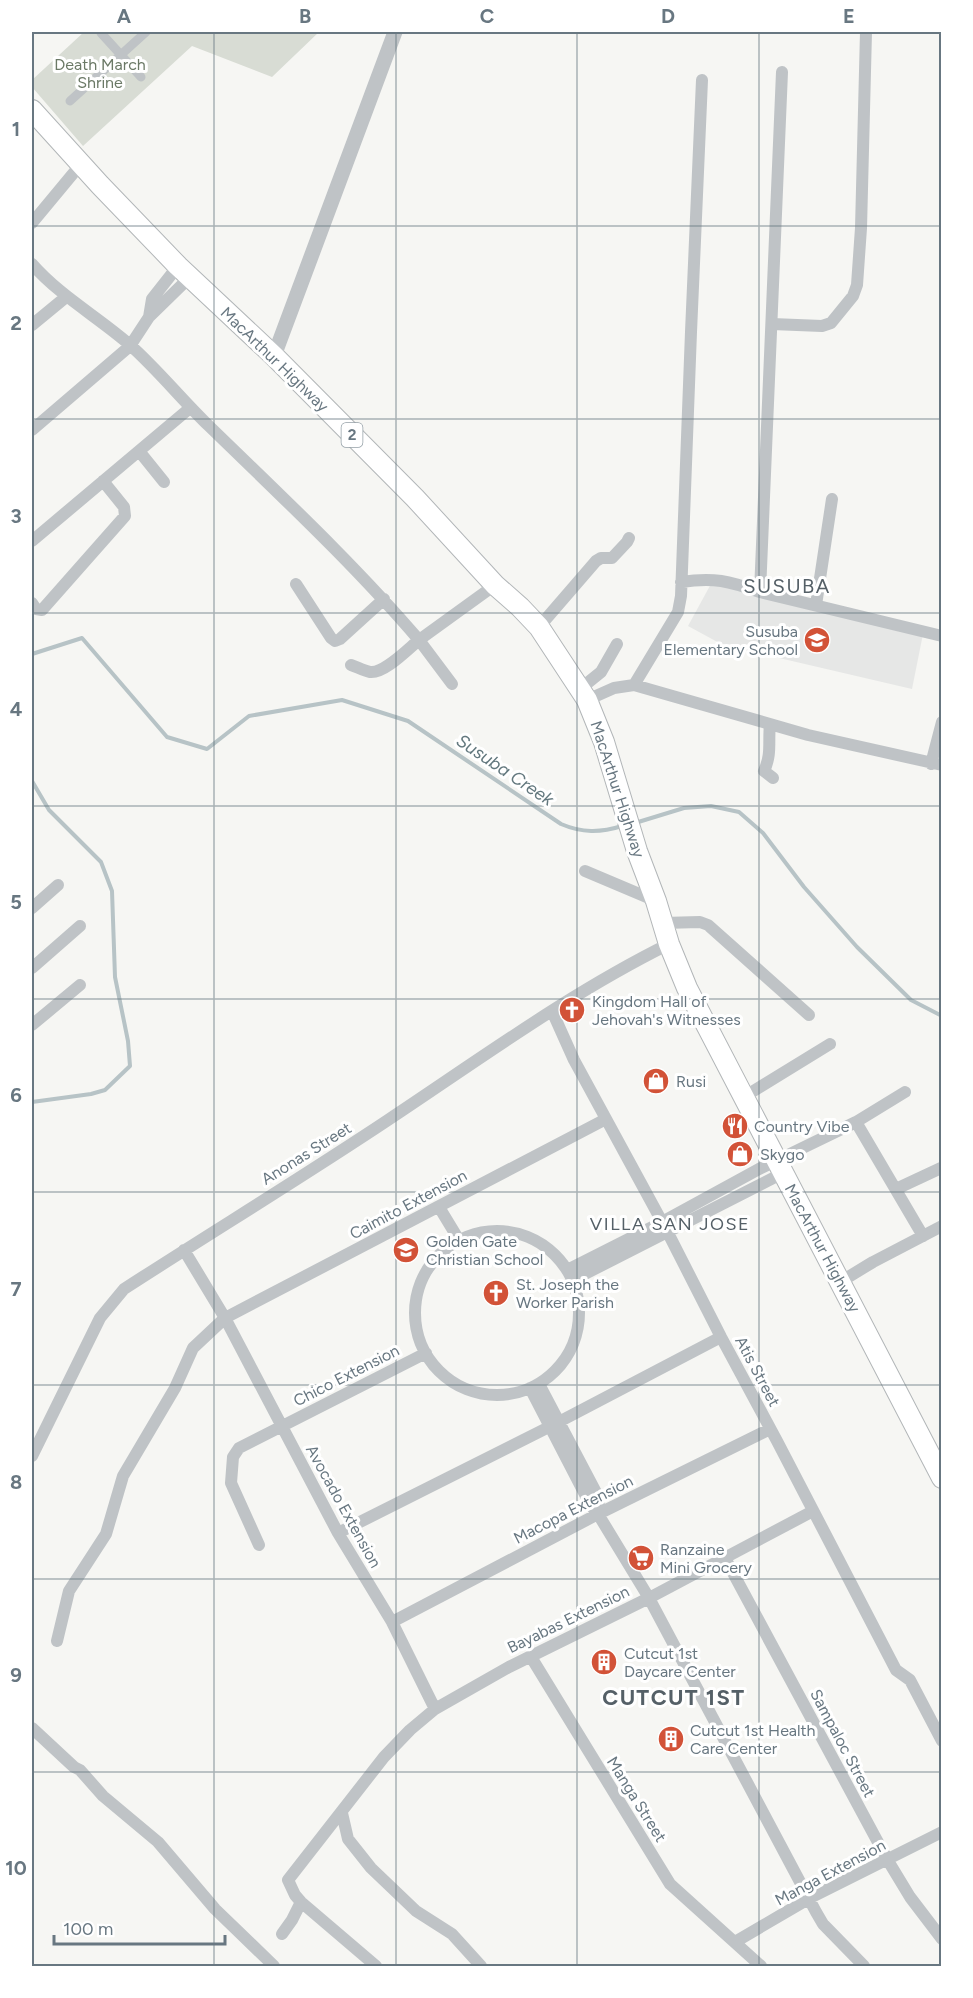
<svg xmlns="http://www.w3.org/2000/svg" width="973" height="1998" font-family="Figtree,sans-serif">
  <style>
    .built { fill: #e6e7e6 }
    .green { fill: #d8dcd4 }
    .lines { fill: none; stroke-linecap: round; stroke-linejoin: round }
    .stream { stroke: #b7c3c6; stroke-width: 4 }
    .trunk-casing { stroke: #b2b6b8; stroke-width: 22 }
    .pedestrian { stroke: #bfc3c6; stroke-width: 9 }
    .minor { stroke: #bfc3c6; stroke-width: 12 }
    .tertiary { stroke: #bfc3c6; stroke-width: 15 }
    .trunk { stroke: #fff; stroke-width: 20 }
    .grid { fill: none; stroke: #687781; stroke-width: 1.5; stroke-opacity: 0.55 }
    .labels { text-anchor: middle; stroke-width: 6; stroke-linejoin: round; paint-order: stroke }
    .shield { fill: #fff; stroke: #95a0a7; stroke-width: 1.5 }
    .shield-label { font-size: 15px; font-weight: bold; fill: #687781 }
    .park-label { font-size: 16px; fill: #6b7966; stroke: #fff }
    .street-label { font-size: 16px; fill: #687781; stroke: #fff }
    .poi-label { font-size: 16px; fill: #687781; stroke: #fff; text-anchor: start }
    .water-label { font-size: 18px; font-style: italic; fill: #63787e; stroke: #fff }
    .neighbourhood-label { font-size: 18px; letter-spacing: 1.5px; fill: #556067; stroke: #fff }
    .quarter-label { font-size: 20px; letter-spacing: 1.5px; fill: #556067; stroke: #fff }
    .district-label { font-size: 22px; font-weight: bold; letter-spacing: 1.5px; fill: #556067; stroke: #fff }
    .neatline { fill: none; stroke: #687781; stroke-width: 2 }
    .grid-label { font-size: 20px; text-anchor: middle; font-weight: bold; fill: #687781 }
  </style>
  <rect width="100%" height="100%" fill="#f6f6f3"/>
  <path class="built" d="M712,582L923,634L912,689L723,645L688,626Z"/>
  <path class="green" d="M84,32H319L272,77L192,46L83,146L32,87V80Z"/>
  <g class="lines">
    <path class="stream" d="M32,654L82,638L167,737L207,749L249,716L342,700L408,721L561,824C582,833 600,833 622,826
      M32,781L49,810L101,862L112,891L115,977L128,1041L130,1066L105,1090L91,1094L32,1102
      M635,823L684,808L711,806L739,812L763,833L804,887L857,947L911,1000L942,1016"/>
    <defs>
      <path id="trunk" d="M32,110L100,185L178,266L274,356L415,498L495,585L520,607L539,627L587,700L604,742L637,851L656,901L669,944L687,988L942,1478"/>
    </defs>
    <use href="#trunk" class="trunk-casing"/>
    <path class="pedestrian" d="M101,33L141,77
      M70,101L146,32"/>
    <path class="minor" d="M32,223L81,164
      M32,264C60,296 98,317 130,345C158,370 182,400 209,426C281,496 354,564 419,640C408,649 384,674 370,672C364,671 357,667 351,665
      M149,317L152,299L178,266
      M772,324L822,326L831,323L853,296L857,285L861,228L866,32
      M32,325L66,297
      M32,430L130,346L149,317L190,277
      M139,451L164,482
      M32,541L190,408
      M681,582C714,577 729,581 760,592L942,636
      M296,584L331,638L335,641L340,639L384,599
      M760,592L782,72
      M32,603L36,609L42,610L125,516L124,507L103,481
      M816,605L832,499
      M539,627L596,561L601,558H612L627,542L629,538
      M452,684L419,640L495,585
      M634,685L678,612L681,596L691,332L702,80
      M580,689L601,672L617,644
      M587,700L614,688L634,685L808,735L942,765
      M770,724C768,742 772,754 764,771L773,778
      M931,764L942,722
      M585,871L656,901
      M32,908L58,885
      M663,923L700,922L708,925L809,1015
      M32,968L80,926
      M552,1011L574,1060L667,1231L721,1337L777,1441L896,1670L910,1680L942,1741
      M32,1025L80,985
      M742,1098L830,1044
      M856,1122L923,1236
      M896,1189L941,1168
      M439,1207L459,1240
      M415 1313a82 82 0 1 1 164 0a82 82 0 1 1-164 0Z
      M184,1250L225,1318L338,1533L392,1622L435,1709
      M567,1270L662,1222L759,1169L856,1122L905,1092
      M573,1280L783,1173
      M840,1282L873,1262L942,1226
      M539,1384L599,1498L598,1514
      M530,1388L591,1506L598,1514L649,1598L816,1912L823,1924L864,1966
      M32,1456L100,1318L124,1289C212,1232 301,1178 388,1120C480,1059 570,993 669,944
      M338,1533L551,1426L721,1337
      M259,1545L231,1483L233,1457L239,1448L426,1353
      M725,1558L887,1859L910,1897L942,1939
      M392,1622L598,1514L770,1429
      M57,1641L69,1591L106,1534L123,1476L175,1388L193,1348L225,1318L606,1119
      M531,1657L670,1884L761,1966
      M32,1728L74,1767L80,1770L103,1796L158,1842L215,1909L274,1966
      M342,1813L348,1839L371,1868L416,1911L452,1934L481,1966
      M282,1934L292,1920L301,1902
      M735,1942L810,1898L942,1832
      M376,1966L301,1902L295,1895L288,1880L384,1757L410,1730L435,1709L509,1667L649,1598L813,1511"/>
    <path class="tertiary" d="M274,356L395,32"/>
    <use href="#trunk" class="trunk"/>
  </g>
  <path class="grid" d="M214,32V1966M396,32V1966M577,32V1966M759,32V1966M32,226H942M32,419H942M32,613H942M32,806H942M32,999H942M32,1192H942M32,1385H942M32,1579H942M32,1772H942"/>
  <defs>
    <symbol id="school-disc" viewBox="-11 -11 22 22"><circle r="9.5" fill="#d25237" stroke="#fff"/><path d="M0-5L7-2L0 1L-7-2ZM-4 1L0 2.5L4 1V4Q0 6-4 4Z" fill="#fff"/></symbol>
    <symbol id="church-disc" viewBox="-11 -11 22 22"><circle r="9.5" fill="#d25237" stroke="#fff"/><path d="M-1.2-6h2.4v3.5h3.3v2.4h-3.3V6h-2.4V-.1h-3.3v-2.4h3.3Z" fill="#fff"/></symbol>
    <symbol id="shop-disc" viewBox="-11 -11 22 22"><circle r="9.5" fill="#d25237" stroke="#fff"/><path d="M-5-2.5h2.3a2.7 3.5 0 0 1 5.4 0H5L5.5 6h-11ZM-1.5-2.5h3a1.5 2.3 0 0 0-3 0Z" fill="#fff"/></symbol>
    <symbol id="restaurant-disc" viewBox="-11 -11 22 22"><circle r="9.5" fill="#d25237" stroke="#fff"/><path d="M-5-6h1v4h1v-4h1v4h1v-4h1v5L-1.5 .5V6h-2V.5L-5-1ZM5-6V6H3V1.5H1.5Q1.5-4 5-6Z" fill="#fff"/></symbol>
    <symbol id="supermarket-disc" viewBox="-11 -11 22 22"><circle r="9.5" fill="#d25237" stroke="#fff"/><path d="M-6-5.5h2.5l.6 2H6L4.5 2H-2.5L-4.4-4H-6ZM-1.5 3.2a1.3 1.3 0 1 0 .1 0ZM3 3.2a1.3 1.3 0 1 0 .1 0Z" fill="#fff"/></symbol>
    <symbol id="building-disc" viewBox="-11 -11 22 22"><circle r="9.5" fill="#d25237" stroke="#fff"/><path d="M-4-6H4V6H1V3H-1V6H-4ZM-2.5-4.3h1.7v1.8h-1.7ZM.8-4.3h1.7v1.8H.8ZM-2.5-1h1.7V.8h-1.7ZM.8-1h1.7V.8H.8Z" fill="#fff"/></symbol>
  </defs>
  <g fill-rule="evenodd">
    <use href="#school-disc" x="802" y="625" width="30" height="30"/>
    <use href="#church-disc" x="557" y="995" width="30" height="30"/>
    <use href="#shop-disc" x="641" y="1066" width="30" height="30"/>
    <use href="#restaurant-disc" x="720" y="1111" width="30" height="30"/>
    <use href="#shop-disc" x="725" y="1139" width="30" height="30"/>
    <use href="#school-disc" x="391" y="1235" width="30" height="30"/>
    <use href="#church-disc" x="481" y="1278" width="30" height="30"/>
    <use href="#supermarket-disc" x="626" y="1543" width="30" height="30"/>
    <use href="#building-disc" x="589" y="1647" width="30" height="30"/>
    <use href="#building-disc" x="656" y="1724" width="30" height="30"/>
  </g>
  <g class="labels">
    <rect class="shield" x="341.5" y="423" width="21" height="24" rx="4.5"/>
    <g class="shield-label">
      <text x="352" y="440">2</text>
    </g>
    <g class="park-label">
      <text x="100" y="70">Death March<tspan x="100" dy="18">Shrine</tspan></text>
    </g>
    <g class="street-label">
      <text transform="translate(275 359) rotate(44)" y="6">MacArthur Highway</text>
      <text transform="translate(618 789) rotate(72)" y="6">MacArthur Highway</text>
      <text transform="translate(306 1153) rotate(-32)" y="6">Anonas Street</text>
      <text transform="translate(408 1204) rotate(-28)" y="6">Caimito Extension</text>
      <text transform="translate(823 1248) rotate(62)" y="6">MacArthur Highway</text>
      <text transform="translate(758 1371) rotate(62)" y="6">Atis Street</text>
      <text transform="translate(346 1375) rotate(-27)" y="6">Chico Extension</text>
      <text transform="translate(344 1506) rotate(61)" y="6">Avocado Extension</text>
      <text transform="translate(573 1509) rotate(-27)" y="6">Macopa Extension</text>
      <text transform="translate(568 1619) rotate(-26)" y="6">Bayabas Extension</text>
      <text transform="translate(843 1743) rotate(62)" y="6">Sampaloc Street</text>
      <text transform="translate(637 1799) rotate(58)" y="6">Manga Street</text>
      <text transform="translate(830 1872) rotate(-28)" y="6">Manga Extension</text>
    </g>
    <g class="poi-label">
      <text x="798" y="637" text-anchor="end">Susuba<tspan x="798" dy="18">Elementary School</tspan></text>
      <text x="592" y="1007">Kingdom Hall of<tspan x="592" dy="18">Jehovah's Witnesses</tspan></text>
      <text x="676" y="1087">Rusi</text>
      <text x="754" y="1132">Country Vibe</text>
      <text x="760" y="1160">Skygo</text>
      <text x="426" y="1247">Golden Gate<tspan x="426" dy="18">Christian School</tspan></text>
      <text x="516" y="1290">St. Joseph the<tspan x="516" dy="18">Worker Parish</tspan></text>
      <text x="660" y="1555">Ranzaine<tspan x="660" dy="18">Mini Grocery</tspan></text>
      <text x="624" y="1659">Cutcut 1st<tspan x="624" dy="18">Daycare Center</tspan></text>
      <text x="690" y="1736">Cutcut 1st Health<tspan x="690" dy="18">Care Center</tspan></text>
    </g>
    <g class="water-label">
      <text transform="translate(505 770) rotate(34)" y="6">Susuba Creek</text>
    </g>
    <g class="neighbourhood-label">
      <text x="670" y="1230">VILLA SAN JOSE</text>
    </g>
    <g class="quarter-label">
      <text x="787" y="593">SUSUBA</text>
    </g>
    <g class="district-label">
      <text x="674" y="1705">CUTCUT 1ST</text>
    </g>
  </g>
  <rect width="973" height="1998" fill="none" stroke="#ffffff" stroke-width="66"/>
  <path d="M54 1935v9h171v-9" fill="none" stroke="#687781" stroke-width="3"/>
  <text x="63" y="1935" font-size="18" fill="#687781" stroke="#ffffff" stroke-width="4.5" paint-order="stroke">100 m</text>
  <rect x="33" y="33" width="907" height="1932" class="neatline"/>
  <g class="grid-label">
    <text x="124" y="23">A</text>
    <text x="305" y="23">B</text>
    <text x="487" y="23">C</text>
    <text x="668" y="23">D</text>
    <text x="849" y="23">E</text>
    <text x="16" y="136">1</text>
    <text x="16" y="330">2</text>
    <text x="16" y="523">3</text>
    <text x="16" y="716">4</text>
    <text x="16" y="909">5</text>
    <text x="16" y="1102">6</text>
    <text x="16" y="1296">7</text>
    <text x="16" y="1489">8</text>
    <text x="16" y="1682">9</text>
    <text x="16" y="1875">10</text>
  </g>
</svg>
